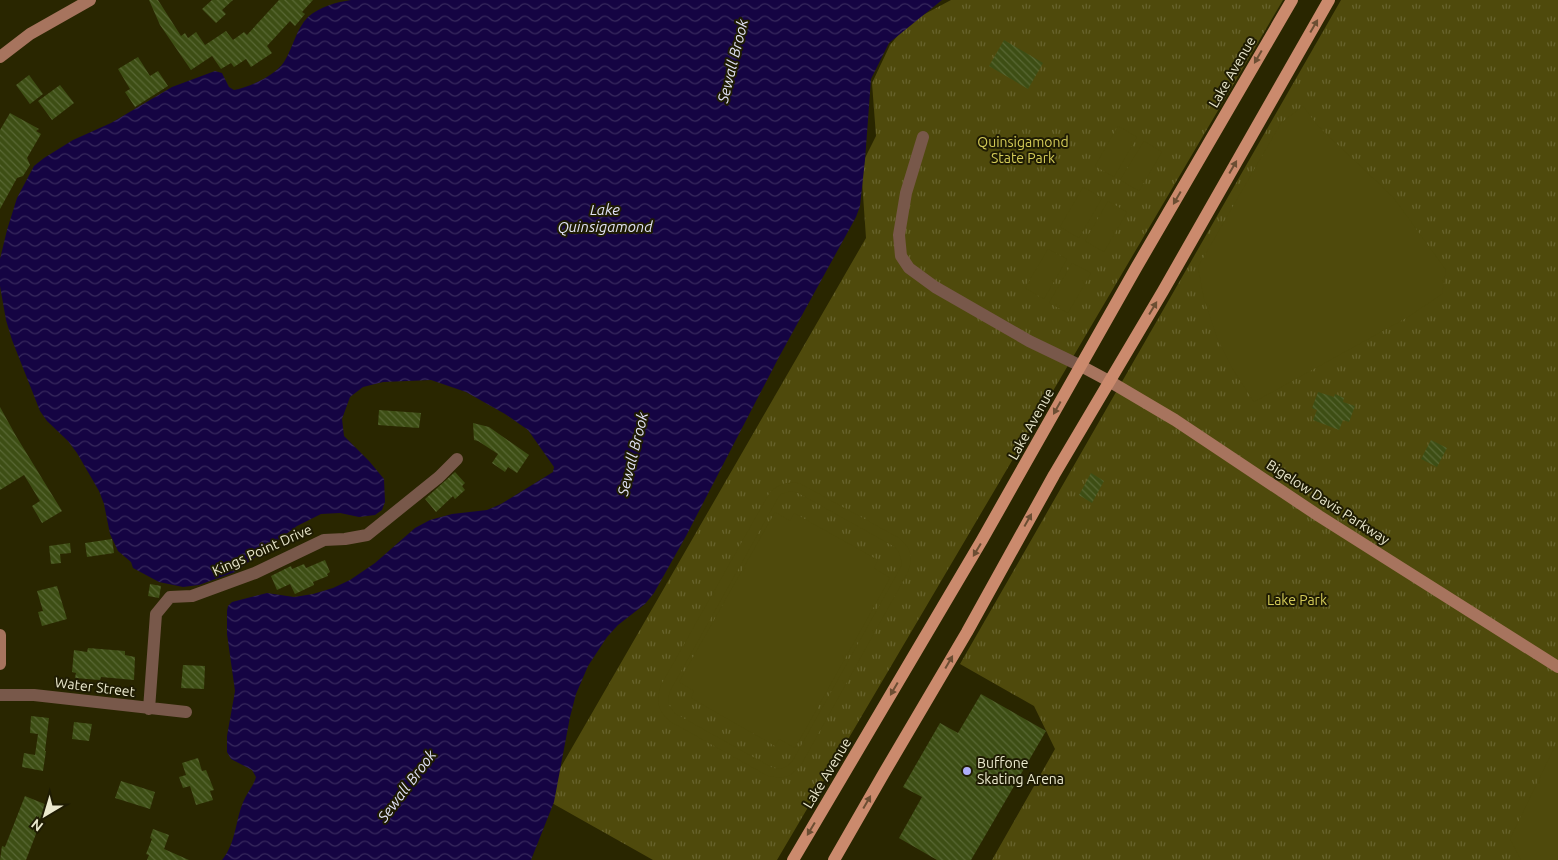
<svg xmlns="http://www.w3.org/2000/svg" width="1558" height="860" font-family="Ubuntu,sans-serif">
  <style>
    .park { fill: url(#park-tufts) }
    .pitch { fill: #4f4a0c; fill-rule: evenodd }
    .water { fill: url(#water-waves) }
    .building { fill: url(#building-back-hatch) }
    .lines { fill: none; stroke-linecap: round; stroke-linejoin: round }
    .minor { stroke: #78584a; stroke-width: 12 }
    .secondary { stroke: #a7745e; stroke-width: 12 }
    .primary { stroke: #cb8a6d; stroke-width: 12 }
    .oneway { fill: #6c4e33 }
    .poi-dot { fill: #afaefa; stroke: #1f1c03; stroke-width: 2 }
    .labels { text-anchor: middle; stroke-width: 4; stroke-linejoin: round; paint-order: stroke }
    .street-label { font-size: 14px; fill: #ebe9ce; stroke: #1f1c03 }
    .park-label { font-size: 14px; fill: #d4cb58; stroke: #1f1c03 }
    .poi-label { font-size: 14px; fill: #ebe9ce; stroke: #1f1c03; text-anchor: start }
    .water-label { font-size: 15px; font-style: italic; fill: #e0e1f5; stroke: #1f1c03 }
  </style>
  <defs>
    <pattern id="park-tufts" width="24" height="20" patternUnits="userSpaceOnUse" patternTransform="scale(1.25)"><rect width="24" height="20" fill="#4f4a0c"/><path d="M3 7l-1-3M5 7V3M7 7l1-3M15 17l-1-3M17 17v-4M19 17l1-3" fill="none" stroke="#68642e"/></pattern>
    <pattern id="water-waves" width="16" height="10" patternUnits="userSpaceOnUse" patternTransform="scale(1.25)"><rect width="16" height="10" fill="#150443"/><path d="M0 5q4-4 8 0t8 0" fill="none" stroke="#37295d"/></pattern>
    <pattern id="building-back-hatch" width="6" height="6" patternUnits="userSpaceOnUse" patternTransform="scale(1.25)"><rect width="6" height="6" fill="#3d4e14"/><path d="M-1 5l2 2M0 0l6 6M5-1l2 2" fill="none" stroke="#596835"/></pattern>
  </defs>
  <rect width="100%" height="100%" fill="#292600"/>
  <path class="park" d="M951,0H1283L777,860H653L543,798L866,238L861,166L876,136L872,83L890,45L908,23Z
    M1341,0H1558V860H992L1055,749L1034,706L960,664Z"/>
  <path class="pitch" d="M1303,106L1318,126L1393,197L1446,270L1442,294L1408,317L1254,402L1232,368L1217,338L1204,299L1198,267L1281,123Z
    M1118,126L1137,137L1114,177L1095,166Z
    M1144,141L1162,152L1139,191L1120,180Z
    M1083,187L1102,198L1079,238L1060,227Z
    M1108,201L1127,212L1104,252L1085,241Z
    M1048,249L1067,259L1044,299L1025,288Z
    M1072,263L1091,273L1068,313L1049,303Z
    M794,482L801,484L899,538C912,550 914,557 907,574L801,765C789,778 785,779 768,776L671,722C657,711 656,701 661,685L770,492C778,485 784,483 794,482ZM792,491L798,493L895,547C900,553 901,558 902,565L793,760C787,768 780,771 771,767L676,714C668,707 667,701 670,691L778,498L781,494Z
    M775,512L790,521L794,513L878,560L874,568L890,578L795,748L779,739L775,746L691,698L694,691L679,682Z
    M1558,740V860H1521L1510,839Z"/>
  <path class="water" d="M351,0H942L889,43L871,79L865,160L860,206L856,217L779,357L686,536L654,593L645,604L618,625L607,637L588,666L576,694L570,717L554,802L531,860H222C237,842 235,818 245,798C249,790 254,785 256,777L252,770L231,759L227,752V736L235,691L227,634V611L228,606L232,602L267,593L294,597L313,594L333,588L350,580L375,563L415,528L430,520L452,514L487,510L501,504L553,472L554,467L528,430L505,414L466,392L431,380L383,382L363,387L350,397L342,419L344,436L369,461L384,479L385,502L382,510L375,515L359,517L340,513L321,514L297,526L235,572L199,585L183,587L159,582L133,568L131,562L118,551L110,534L104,504L99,491L77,453L68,441L47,421L40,411L12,340L6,320L0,286V259L7,230L17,198L34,166L44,158L73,140L111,123L172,87L215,71L222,73L229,87L234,90C249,87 275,76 284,62C293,48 296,29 308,17C319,7 337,2 351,0Z"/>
  <path class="building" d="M149,0H158L181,36L185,33L188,38L196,32L205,45L226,31L233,40L244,32L247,35L279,0H313L302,12L305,14L295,26L290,21L267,46L272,53L251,67L246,59L234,67L231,63L221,69L212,56L191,70L160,25Z
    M212,0H233L222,10L226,14L216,23L202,9Z
    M1004,40L1043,63L1028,89L989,66Z
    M138,57L150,76L158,71L168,86L135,107L125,92L130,89L118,69Z
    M29,75L43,94L30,104L16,85Z
    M60,85L74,103L52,120L38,101Z
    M10,113L39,129L36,131L41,134L27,158L30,165L23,176L17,178L0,209V130Z
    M1318,392L1334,397L1335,394L1344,398L1343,402L1355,406L1349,422L1343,420L1339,430L1313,420L1317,410L1312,408Z
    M0,407L16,436L62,511L42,523L32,506L40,501L24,475L0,490Z
    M379,410L421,413L419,428L378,425Z
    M473,423L489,427L529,455L517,473L508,467L505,472L492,463L498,454L478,441L474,440Z
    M1431,440L1447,448L1437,467L1421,459Z
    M455,472L465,483L462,486L465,490L455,499L453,496L436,512L425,499Z
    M1091,473L1104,481L1092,503L1079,495Z
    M112,539L114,553L87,557L85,543Z
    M70,543L71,553L60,554L61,563L51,564L49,546Z
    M325,560L330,572L327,574L328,576L313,582L314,585L295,594L290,584L277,590L271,576L291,566L292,569L304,564L306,568Z
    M150,584L161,586L159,598L148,596Z
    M57,586L67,619L42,626L38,612L43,611L37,591Z
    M88,648L125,651V655L135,657L134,680L101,677L100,680L75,678L76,673L72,672L74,650L87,652Z
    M183,665L205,666L204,689L181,688Z
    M981,694L1046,731L971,860H937L899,838L922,797L903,787L940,723L958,733Z
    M31,716L49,718L45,751H46L43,771L22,767L24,753L35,755L38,734L30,733Z
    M74,722L92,724L89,741L72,739Z
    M198,758L202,771L206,770L214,790L210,791L213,800L196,805L190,786L183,788L179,777L186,775L182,763Z
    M121,781L155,792L150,809L115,798Z
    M25,796L47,805L26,860H0L2,846L5,847Z
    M153,829L169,835L164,849L189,860H147L149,855L146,854L152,839L150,838Z"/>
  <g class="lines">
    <path class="minor" d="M923,137L906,193L899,235L901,256L909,268L935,287L1029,341L1081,366
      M0,695H34L186,712
      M149,709L156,614L170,597L192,596L255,573L324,540L345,539L367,535L439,477L457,459"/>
    <path class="secondary" d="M0,57L30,34L90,0
      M1081,366L1109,381L1175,420L1319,516L1558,667
      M0,635V664"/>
    <path class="primary" d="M793,860L982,540L1136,268L1292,0
      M834,860L884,773L967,632L1054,475L1163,291L1329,0"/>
  </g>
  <defs><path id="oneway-solid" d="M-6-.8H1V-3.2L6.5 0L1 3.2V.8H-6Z" transform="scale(1.25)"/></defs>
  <g class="oneway">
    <use href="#oneway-solid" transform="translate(1314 26) rotate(-60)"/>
    <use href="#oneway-solid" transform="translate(1258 57) rotate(120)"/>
    <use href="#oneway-solid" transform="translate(1233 167) rotate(-60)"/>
    <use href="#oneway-solid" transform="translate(1177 198) rotate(120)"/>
    <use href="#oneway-solid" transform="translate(1153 308) rotate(-59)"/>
    <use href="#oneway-solid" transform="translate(1057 408) rotate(119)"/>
    <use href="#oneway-solid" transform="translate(1028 520) rotate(-61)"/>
    <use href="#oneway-solid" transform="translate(977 550) rotate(121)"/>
    <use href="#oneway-solid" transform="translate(949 662) rotate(-60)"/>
    <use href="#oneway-solid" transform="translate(894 689) rotate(120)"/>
    <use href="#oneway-solid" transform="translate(867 802) rotate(-60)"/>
    <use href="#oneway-solid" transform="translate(811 829) rotate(121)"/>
  </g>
  <circle class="poi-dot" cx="967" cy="771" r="5"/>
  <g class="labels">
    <g class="street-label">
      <text transform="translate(1232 72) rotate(-60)" y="5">Lake Avenue</text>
      <text transform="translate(1031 424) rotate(-61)" y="5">Lake Avenue</text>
      <text transform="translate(1328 502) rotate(33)" y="5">Bigelow Davis Parkway</text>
      <text transform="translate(262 550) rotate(-24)" y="5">Kings Point Drive</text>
      <text transform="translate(95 687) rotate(7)" y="5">Water Street</text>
      <text transform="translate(827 773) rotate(-59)" y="5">Lake Avenue</text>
    </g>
    <g class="park-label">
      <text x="1023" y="147">Quinsigamond<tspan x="1023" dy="16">State Park</tspan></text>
      <text x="1297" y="605">Lake Park</text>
    </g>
    <g class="poi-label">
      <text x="977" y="768">Buffone<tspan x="977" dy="16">Skating Arena</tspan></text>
    </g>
    <g class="water-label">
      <text transform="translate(733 61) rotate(-76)" y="5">Sewall Brook</text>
      <text x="605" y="215">Lake<tspan x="605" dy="17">Quinsigamond</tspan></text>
      <text transform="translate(633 454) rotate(-76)" y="5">Sewall Brook</text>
      <text transform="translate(407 786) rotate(-53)" y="5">Sewall Brook</text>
    </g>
  </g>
  <g transform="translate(45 815) rotate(218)" stroke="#1f1c03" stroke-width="4" paint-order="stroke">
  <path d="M0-4L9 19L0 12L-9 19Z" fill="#ebe9ce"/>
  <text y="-8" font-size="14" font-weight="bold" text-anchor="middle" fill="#ebe9ce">N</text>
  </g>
</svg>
